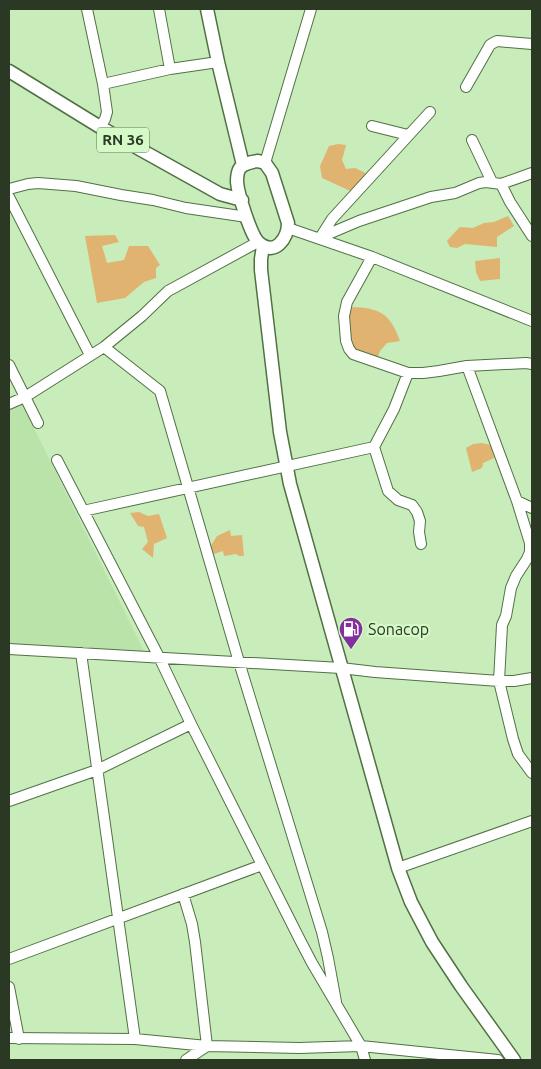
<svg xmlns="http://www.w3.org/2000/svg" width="541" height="1069" font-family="Ubuntu,sans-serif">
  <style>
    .built { fill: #bae3aa }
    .green { fill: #e0b470 }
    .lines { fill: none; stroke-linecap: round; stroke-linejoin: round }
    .minor-casing { stroke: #517144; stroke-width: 12 }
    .major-casing { stroke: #517144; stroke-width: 15 }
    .minor { stroke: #fff; stroke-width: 10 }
    .major { stroke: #fff; stroke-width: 12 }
    .labels { text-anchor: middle; stroke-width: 4.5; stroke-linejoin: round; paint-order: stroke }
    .shield { fill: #d5fac7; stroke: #5d7255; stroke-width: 1 }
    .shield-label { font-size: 15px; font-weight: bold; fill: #2a3824 }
    .poi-label { font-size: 16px; fill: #2a3824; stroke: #d5fac7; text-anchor: start }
  </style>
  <rect width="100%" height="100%" fill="#c8ecba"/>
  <path class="built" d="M22,404L145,653L9,644V409Z"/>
  <path class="green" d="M338,144L346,145L342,160L346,169L355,168L372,176L357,194L322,178L320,166L329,146Z
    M508,216L514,226L497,237V247L465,244L457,248L450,247L447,241L455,232L460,227L473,228L484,223L494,222Z
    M115,235L119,242L102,246L107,263L124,260L129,246H148L160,265L156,268V278L144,282L125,298L97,303L85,236Z
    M500,258V279L480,281L476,272L475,261Z
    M351,307C380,308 390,313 400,341L387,343L380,351L376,362L353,354L348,326Z
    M481,443L491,445L494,458L483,463L482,468L472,472L466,448L473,444Z
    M139,512L148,516L159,514L167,538L154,544L153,558L142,549L148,542L144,527L138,526L130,513Z
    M230,530L231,536L242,535L244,556H239L236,554L224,556L223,551L211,555L210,547L217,536Z"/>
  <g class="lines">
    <defs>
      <path id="minor" d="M87,9L103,84L107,112L105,119L100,127
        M159,9L170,69
        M103,84L170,69L218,62
        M466,87L490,45L493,43L497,41L532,44
        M372,126L408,135
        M472,140L492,182
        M265,163L311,9
        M501,184L510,202L532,236
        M9,189L28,184L38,183L76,186L121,195L153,200L186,208L247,217
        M9,197L90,355
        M288,228L372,257L532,321
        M319,238L359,221L431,197L455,193L479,183L486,182L501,184L532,173
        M320,238L332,219L430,112
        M372,257L347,302L344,316L346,341L349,349L353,354L408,373H423L439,371L467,366L526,363L532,364
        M104,347L160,391L239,662L322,932L328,958L336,1002
        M9,365L38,423
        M467,366L517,501L530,543V552L527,559L516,576L511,588L506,616L502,625L499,681L513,739L518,754L532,773
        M408,373L394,409L374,447L388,491L398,500L412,505L417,512L420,521L419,532L421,544
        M9,404L25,397L104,347L142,316L168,291L258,242
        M57,460L159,657L191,724L301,942L312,963L361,1046L365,1060
        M517,501L532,508
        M83,511L374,447
        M9,649L341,668L375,672L499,681H514L532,678
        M81,653L135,1039
        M9,801L97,770L191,724
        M398,868L532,821
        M183,894L192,924L195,942L207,1046L186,1060
        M9,959L262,865
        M9,987L19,1039
        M9,1038L135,1039L207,1046L299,1048L361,1046L498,1060"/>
      <path id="major" d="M207,9L218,62L243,165
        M9,71L100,127L211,189L220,194L242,200
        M258,161L265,163L272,173L288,223C288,238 275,257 259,243C251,236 238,194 237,182C237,177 237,172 240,168C244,163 252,162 258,161Z
        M263,246L261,259V270L280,432L290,484L398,868L411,902L432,942L461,986L514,1060"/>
    </defs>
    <use href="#minor" class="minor-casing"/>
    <use href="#major" class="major-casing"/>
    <use href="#minor" class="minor"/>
    <use href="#major" class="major"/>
  </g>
  <defs>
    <symbol id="fuel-pin" viewBox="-11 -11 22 30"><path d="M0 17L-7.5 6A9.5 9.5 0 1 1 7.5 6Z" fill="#832f9d" stroke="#d5fac7"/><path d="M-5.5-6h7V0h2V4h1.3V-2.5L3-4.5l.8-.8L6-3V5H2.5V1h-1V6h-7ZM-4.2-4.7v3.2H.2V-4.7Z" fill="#fff"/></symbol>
  </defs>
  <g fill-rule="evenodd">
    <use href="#fuel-pin" x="337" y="615" width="28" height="38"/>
  </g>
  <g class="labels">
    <rect class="shield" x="97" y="127.5" width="52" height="25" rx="4"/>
    <g class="shield-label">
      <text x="123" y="145">RN 36</text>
    </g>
    <g class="poi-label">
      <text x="368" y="635">Sonacop</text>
    </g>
  </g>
  <rect width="541" height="1069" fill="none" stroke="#2a3824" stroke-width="20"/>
</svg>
